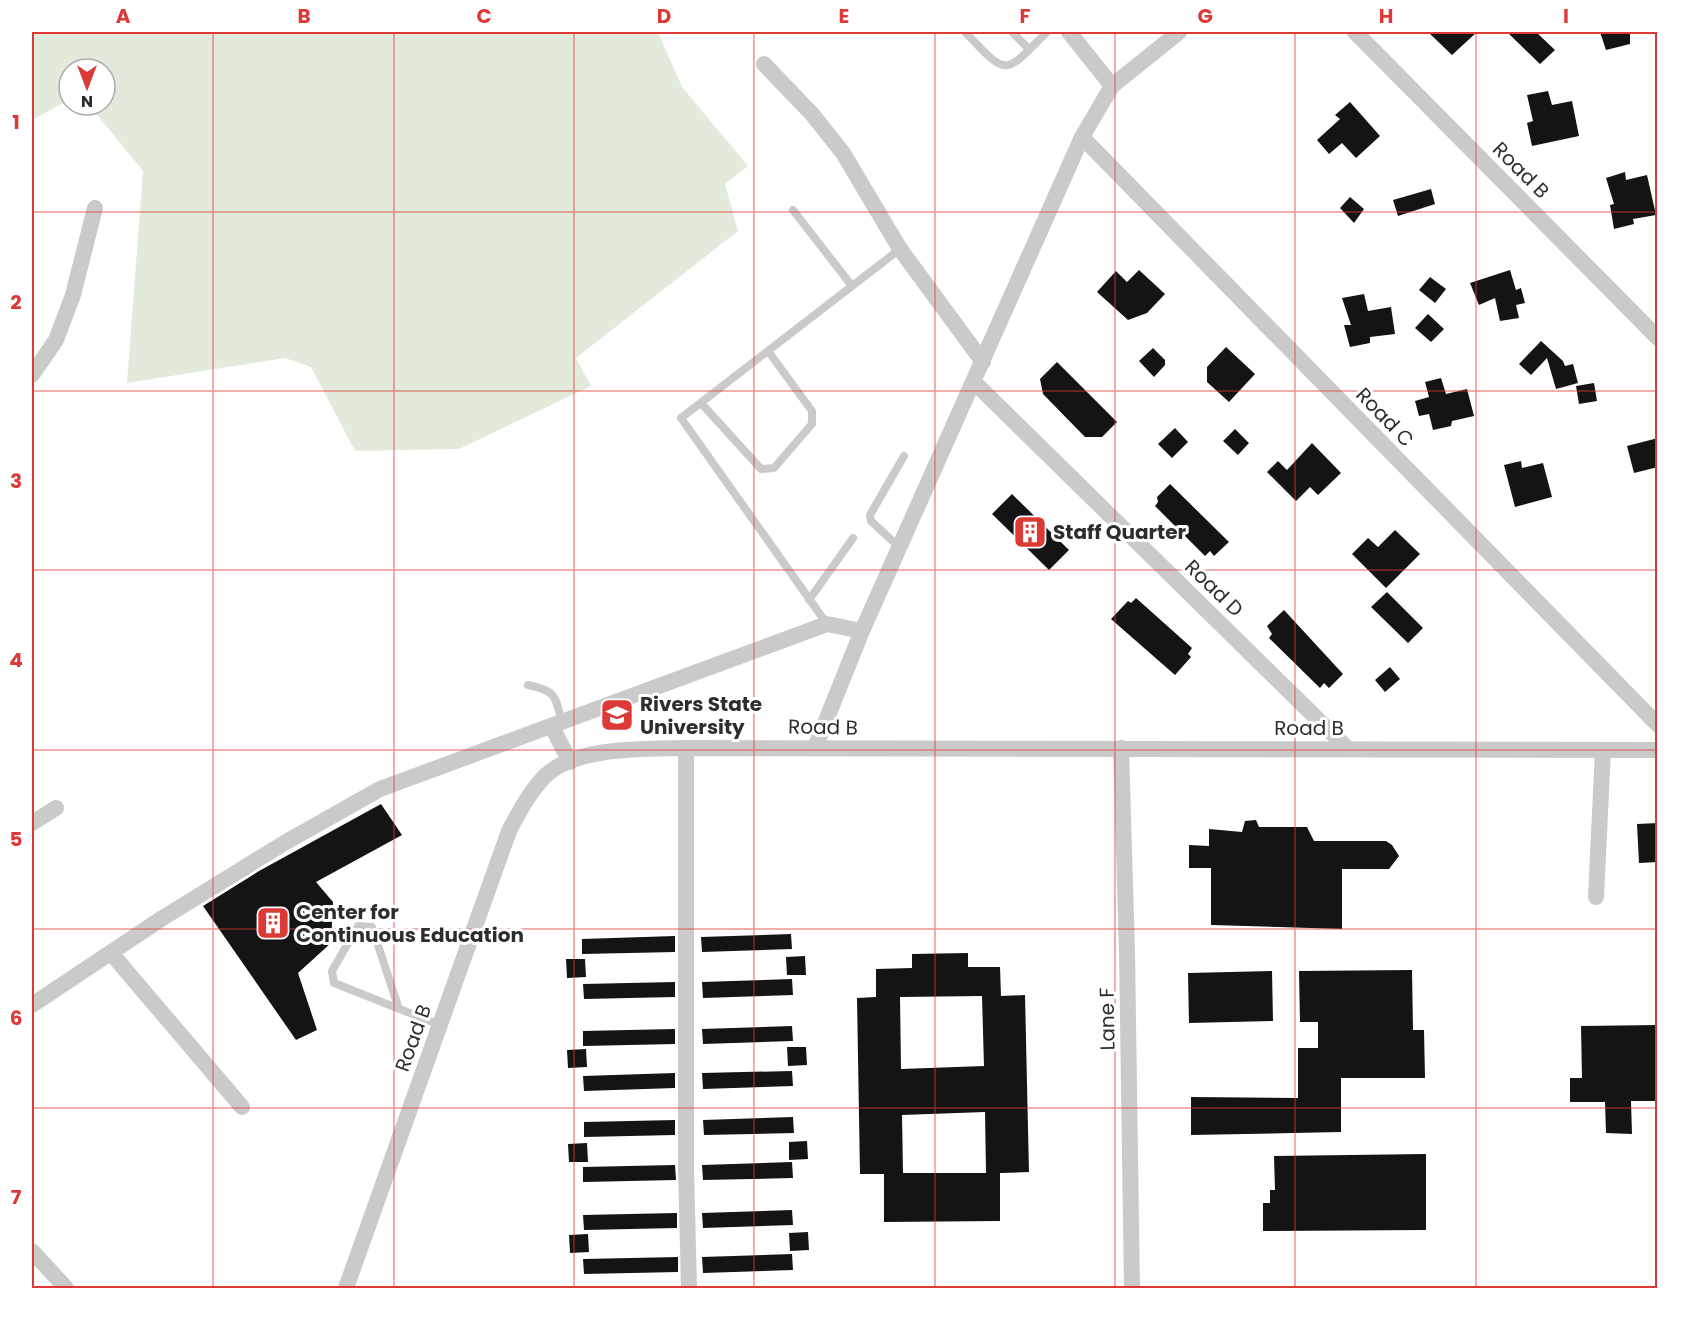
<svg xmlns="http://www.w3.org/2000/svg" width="1689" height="1320" font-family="Poppins,sans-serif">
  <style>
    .green { fill: #e2eadb }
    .building { fill: #141414; fill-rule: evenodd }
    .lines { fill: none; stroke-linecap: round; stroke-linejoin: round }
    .service { stroke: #cacaca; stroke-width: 8 }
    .minor { stroke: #cacaca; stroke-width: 16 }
    .grid { fill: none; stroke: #dd3a37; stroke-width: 1.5; stroke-opacity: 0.55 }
    .labels { text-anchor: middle; stroke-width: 6; stroke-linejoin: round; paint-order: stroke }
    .street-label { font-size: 20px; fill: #2d2d2d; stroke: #fff }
    .poi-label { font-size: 20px; font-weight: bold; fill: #2d2d2d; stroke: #fff; text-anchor: start }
    .neatline { fill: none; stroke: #dd3a37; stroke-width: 2 }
    .grid-label { font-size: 20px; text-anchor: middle; font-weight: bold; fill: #dd3a37 }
  </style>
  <rect width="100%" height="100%" fill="#fff"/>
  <path class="green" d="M32,32H658L682,87L748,166L725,184L738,231L576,358L591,386L459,449L355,451L311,367L285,358L127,383L143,171L89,105H105V69H69V100L32,120Z"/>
  <path class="building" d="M1428,32H1477L1452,55Z
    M1507,32H1536L1555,50L1540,64Z
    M1600,32H1630V44L1606,50Z
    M1548,91L1552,105L1572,101L1579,136L1532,146L1527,123L1533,121L1527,95Z
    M1350,102L1380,136L1356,158L1342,143L1329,154L1317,140L1340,119L1335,115Z
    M1625,172L1626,180L1647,175L1656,215L1633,219L1634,224L1614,229L1610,205L1614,204L1606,178Z
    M1431,189L1435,204L1398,216L1393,200Z
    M1350,197L1364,209L1354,223L1340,208Z
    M1139,270L1165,294L1147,313L1128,320L1097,292L1116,271L1127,282Z
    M1510,270L1516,290L1521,288L1525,303L1516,305L1519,318L1500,321L1495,298L1479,305L1470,283Z
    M1430,277L1446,289L1435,303L1419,290Z
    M1364,294L1368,311L1391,307L1395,334L1370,337V343L1350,347L1344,325H1351L1342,298Z
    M1428,314L1444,329L1431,342L1415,328Z
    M1541,341L1563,361L1565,366L1573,364L1578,383L1556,389L1547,358L1531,375L1519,364Z
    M1226,347L1255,374L1229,402L1207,382V367Z
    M1153,348L1165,360V365L1154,377L1139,361Z
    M1057,362L1117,422L1102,437H1085L1043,394L1040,379Z
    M1441,378L1446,394L1467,389L1474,416L1452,421L1451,426L1433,430L1429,414L1419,416L1415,401L1429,397L1425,382Z
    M1594,383L1597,401L1579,404L1576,386Z
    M1175,428L1188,442L1172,458L1158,444Z
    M1235,429L1249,443L1238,455L1223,441Z
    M1658,438V467L1634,473L1627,446Z
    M1312,443L1341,473L1318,495L1310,487L1296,501L1267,472L1278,461L1287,470Z
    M1521,461L1522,468L1543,463L1552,497L1515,507L1504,465Z
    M1170,484L1229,542L1214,556L1210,551L1205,556L1155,506L1158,502L1157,497Z
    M1012,494L1069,550L1049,570L992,514Z
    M1395,530L1420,554L1386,588L1352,554L1368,538L1378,547Z
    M1387,592L1423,628L1408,643L1371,607Z
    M1136,598L1192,648L1188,654L1191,657L1175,675L1111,619L1128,601L1131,603Z
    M1284,610L1343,674L1329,688L1324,683L1320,688L1269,638L1272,634L1267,626Z
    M1390,667L1400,679L1385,692L1375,680Z
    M381,804L402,835L316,882L333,902L331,943L298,973L317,1030L296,1040L203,906L259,871Z
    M1256,820L1259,827H1307L1314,841H1386L1392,845L1399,856L1389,869H1342V929L1211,925V868H1189V845L1209,846V829L1242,832L1245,821Z
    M1658,823V862L1639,863L1637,824Z
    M791,934L792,949L702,952L701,937Z
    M675,936V952L582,954V939Z
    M968,953V967H1000L1001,996L1025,995L1029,1172L1000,1173V1221L884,1222V1174H860L857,998L876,997V969L912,968V954ZM982,996L984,1066L901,1069L900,997ZM985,1112L986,1173H903L902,1115Z
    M805,956L806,975H787L786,957Z
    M566,959H585L586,977L567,978Z
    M1412,970L1413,1030H1424L1425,1078H1341V1132L1191,1135V1097L1298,1098V1048H1318V1022H1300L1299,971Z
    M1272,971L1273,1021L1189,1023L1188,973Z
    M792,979L793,995L703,998L702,982Z
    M675,982V997L584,999L583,984Z
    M1658,1025V1101H1631L1632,1134L1606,1133L1605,1102H1570V1078H1582L1581,1026Z
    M792,1026L793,1041L703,1044L702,1029Z
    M675,1029V1044L583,1046V1031Z
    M787,1047H806L807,1065L788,1066Z
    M586,1049L587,1067L568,1068L567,1050Z
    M792,1071L793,1086L703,1089L702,1073Z
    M675,1073V1088L584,1091L583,1076Z
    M793,1117L794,1133L704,1135L703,1120Z
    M675,1120V1135L584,1137V1122Z
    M807,1141L808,1159L789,1160V1142Z
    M587,1143L588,1162H569L568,1144Z
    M1426,1154V1230L1263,1231V1203H1270V1190H1275L1274,1156Z
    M792,1162L793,1178L703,1180L702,1165Z
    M675,1165L676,1180L583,1182V1167Z
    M792,1210L793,1225L703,1228L702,1213Z
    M677,1213V1228L584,1230L583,1215Z
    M808,1232L809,1250L790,1251L789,1233Z
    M588,1234L589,1252L570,1253L569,1235Z
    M792,1254L793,1270L703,1273L702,1257Z
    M678,1257V1272L584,1274L583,1259Z"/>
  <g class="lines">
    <path class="service" d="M965,32C1008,77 1003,76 1047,32
      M1012,32L1029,49
      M793,210L852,286
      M701,403L761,469L774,468L812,424V411L768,351
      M899,547L871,521L870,515L904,456
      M809,600L853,538
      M827,624L681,418L900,249
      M528,685C557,691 555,696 562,723
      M399,1009L372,927L358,926L332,971L334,983L440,1025"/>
    <path class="minor" d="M1069,32L1112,86
      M1355,32L1658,338
      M764,64L812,114L843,153L900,249L983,362
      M1082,137L1658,725
      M32,375L56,340L73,295L95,208
      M974,382L1348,749
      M552,727L570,762
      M686,748V1168L689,1288
      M815,748L862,631L1082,137L1112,86L1179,32
      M1121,748L1127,952L1132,1288
      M32,823L56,808
      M1596,897L1603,750
      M111,953L242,1107
      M32,1005L161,919L286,842L380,789L827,624L862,631
      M32,1251L66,1288
      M346,1288L509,831C519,812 529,793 544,777C575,746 645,749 686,748L1658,750"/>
  </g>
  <path class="grid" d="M213,32V1288M394,32V1288M574,32V1288M754,32V1288M935,32V1288M1115,32V1288M1295,32V1288M1476,32V1288M32,212H1658M32,391H1658M32,570H1658M32,750H1658M32,929H1658M32,1108H1658"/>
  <defs>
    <symbol id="building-square" viewBox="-11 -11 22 22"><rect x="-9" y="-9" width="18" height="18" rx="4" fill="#dd3a37" stroke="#fff"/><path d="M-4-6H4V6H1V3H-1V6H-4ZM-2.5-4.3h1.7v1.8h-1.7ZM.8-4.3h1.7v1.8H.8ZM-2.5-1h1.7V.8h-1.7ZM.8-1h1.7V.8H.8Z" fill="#fff"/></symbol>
    <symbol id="university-square" viewBox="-11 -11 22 22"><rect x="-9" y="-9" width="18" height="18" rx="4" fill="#dd3a37" stroke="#fff"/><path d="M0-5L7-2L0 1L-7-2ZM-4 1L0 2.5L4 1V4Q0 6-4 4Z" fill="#fff"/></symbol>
  </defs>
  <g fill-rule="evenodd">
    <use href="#building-square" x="1011" y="513" width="38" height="38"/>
    <use href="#university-square" x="598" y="696" width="38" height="38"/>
    <use href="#building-square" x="254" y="904" width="38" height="38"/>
  </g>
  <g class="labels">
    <g class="street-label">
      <text transform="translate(1521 170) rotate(45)" y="7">Road B</text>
      <text transform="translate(1385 417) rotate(46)" y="7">Road C</text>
      <text transform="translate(1214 588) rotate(44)" y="7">Road D</text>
      <text transform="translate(823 727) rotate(1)" y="7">Road B</text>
      <text x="1309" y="735">Road B</text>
      <text transform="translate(1107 1019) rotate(-91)" y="7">Lane F</text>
      <text transform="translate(413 1038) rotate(-70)" y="7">Road B</text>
    </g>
    <g class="poi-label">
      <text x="1053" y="539">Staff Quarter</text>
      <text x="640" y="711">Rivers State<tspan x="640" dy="23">University</tspan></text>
      <text x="296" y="919">Center for<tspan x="296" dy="23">Continuous Education</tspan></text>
    </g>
  </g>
  <rect width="1689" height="1320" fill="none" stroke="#ffffff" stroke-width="66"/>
  <g transform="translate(87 87) rotate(180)"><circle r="28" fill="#ffffff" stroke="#ababab" stroke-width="1.5"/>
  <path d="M0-4.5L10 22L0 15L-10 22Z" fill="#dd3a37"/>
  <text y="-9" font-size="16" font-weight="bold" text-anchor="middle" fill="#2d2d2d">N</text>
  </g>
  <rect x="33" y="33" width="1623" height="1254" class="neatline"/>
  <g class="grid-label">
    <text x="123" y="23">A</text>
    <text x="304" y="23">B</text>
    <text x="484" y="23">C</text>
    <text x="664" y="23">D</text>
    <text x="844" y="23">E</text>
    <text x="1025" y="23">F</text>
    <text x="1205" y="23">G</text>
    <text x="1386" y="23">H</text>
    <text x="1566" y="23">I</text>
    <text x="16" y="129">1</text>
    <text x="16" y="309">2</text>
    <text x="16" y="488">3</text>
    <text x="16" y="667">4</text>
    <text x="16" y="846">5</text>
    <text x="16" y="1025">6</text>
    <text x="16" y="1204">7</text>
  </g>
</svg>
